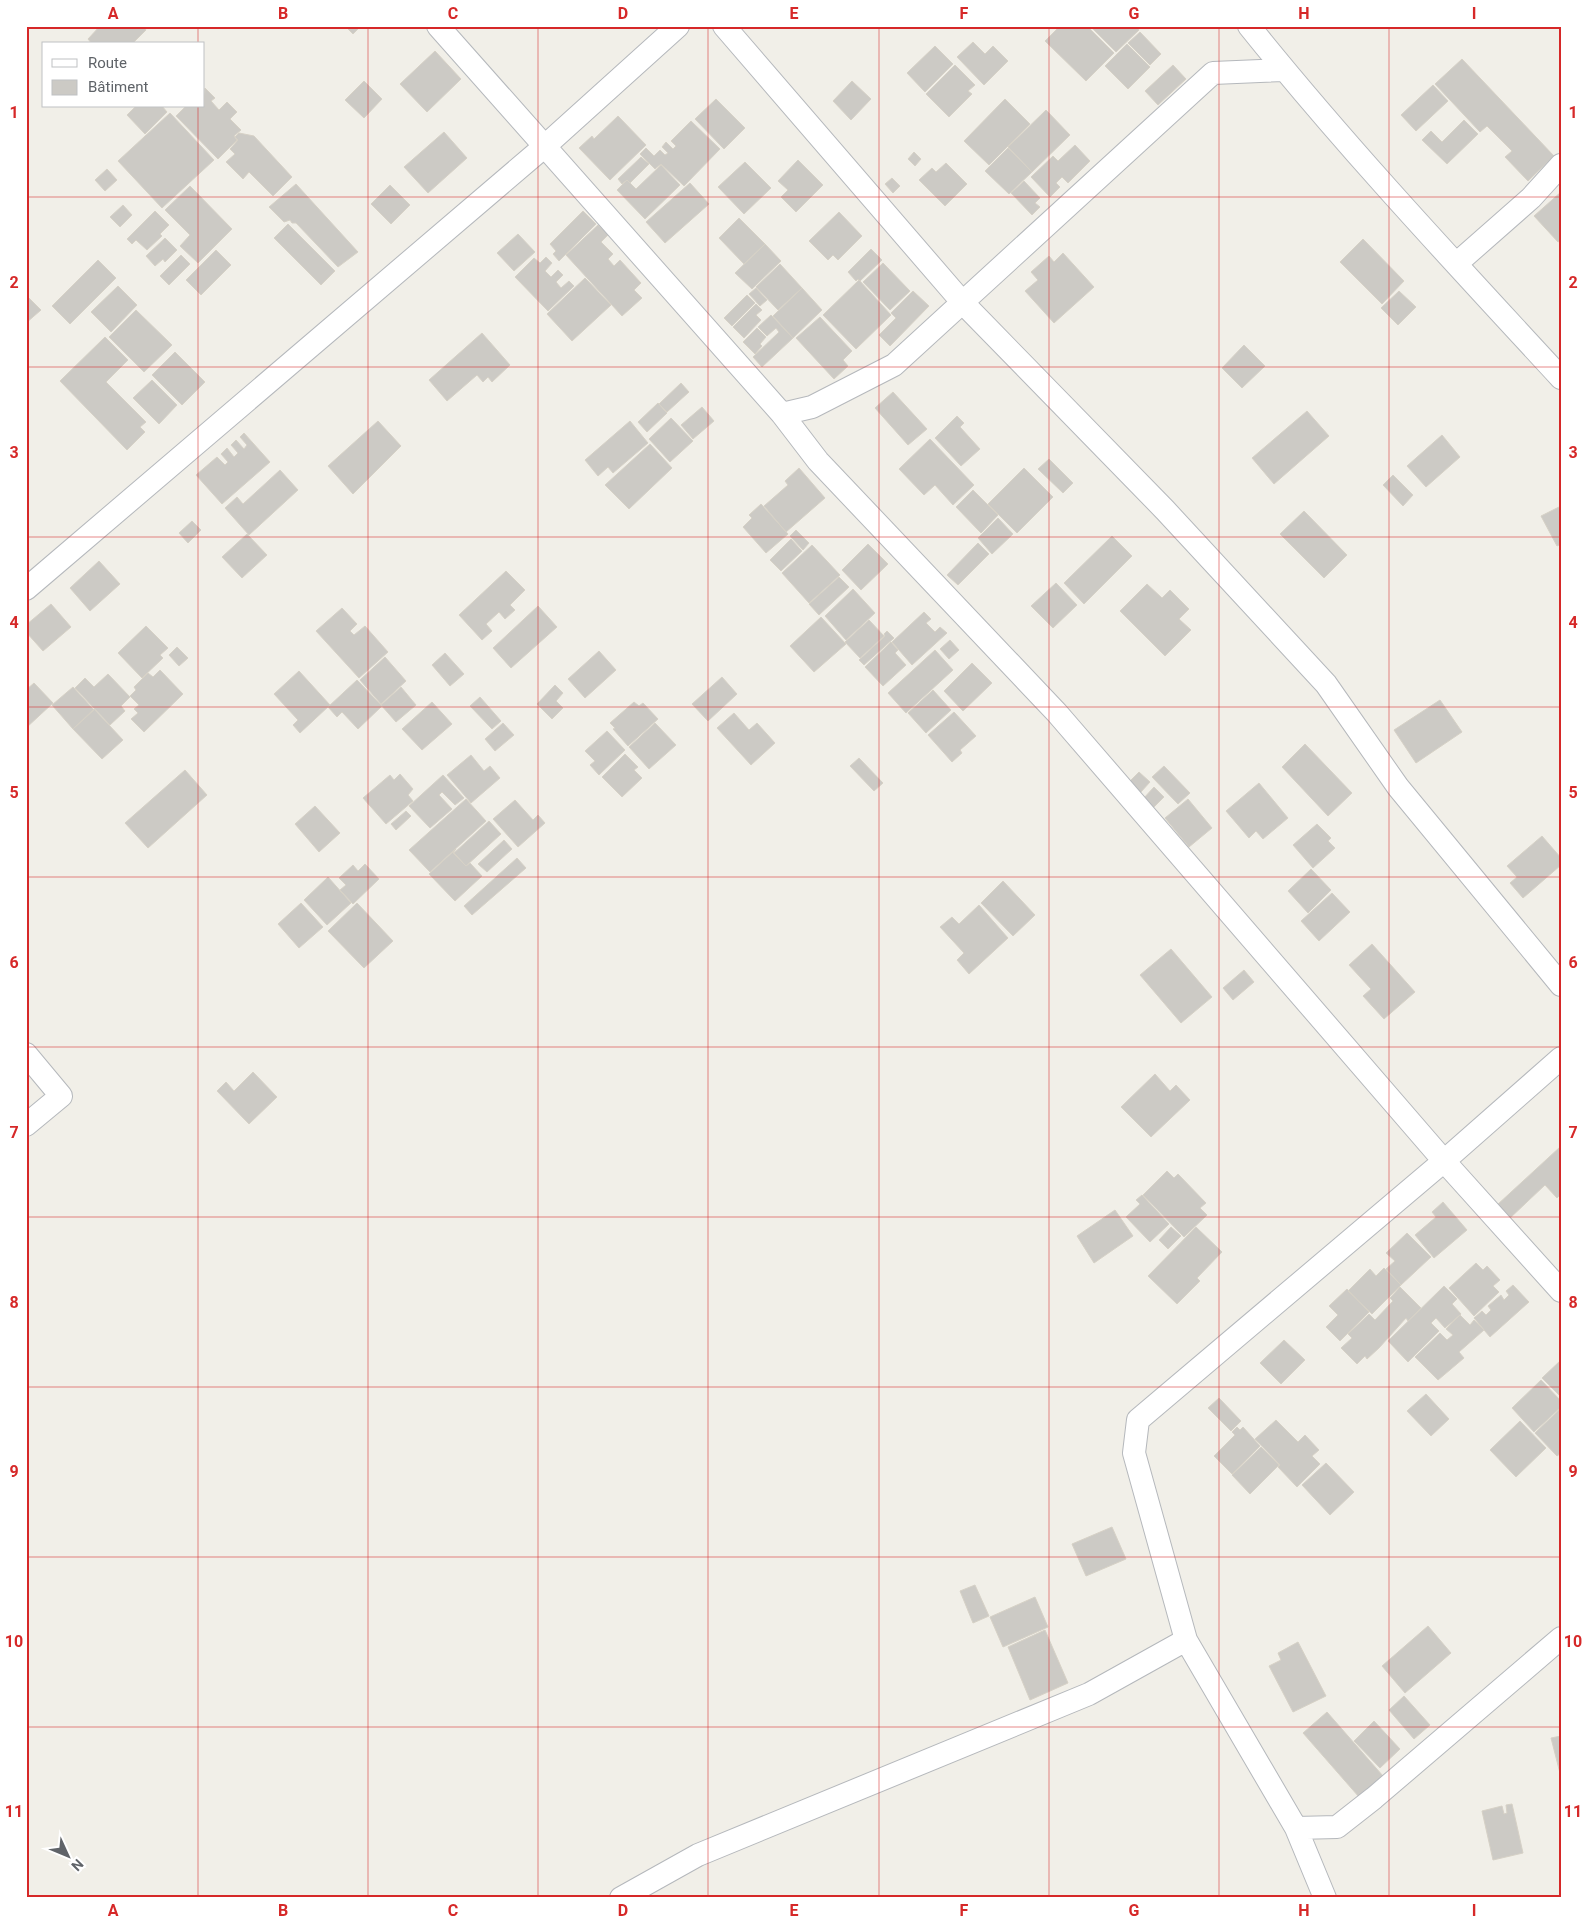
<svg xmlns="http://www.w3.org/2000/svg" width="1587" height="1924" font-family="Roboto,sans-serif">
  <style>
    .building { fill: #cccac5; stroke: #d6d1c6 }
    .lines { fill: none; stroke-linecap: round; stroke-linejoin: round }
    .minor-casing { stroke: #b5b8bc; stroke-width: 24 }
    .minor { stroke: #fff; stroke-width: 22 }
    .grid { fill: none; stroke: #d62828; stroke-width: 1; stroke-opacity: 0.55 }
    .neatline { fill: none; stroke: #d62828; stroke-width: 2 }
    .grid-label { font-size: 16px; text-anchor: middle; font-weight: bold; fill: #d62828 }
  </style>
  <rect width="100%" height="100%" fill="#f1efe8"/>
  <path class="building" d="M100,26H143L146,30L132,44H92L88,39Z
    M345,26H361L353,34Z
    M1060,26H1087L1114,53L1086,81L1045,41Z
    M1093,26H1136L1139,30L1116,52L1092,28Z
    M1140,32L1161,54L1150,65L1128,43Z
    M973,42L985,54L993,46L1008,61L984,85L957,57Z
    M1127,44L1150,67L1128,89L1105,66Z
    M935,46L953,64L925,92L907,73Z
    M435,51L461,79L427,112L400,84Z
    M1462,59L1554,156L1528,181L1505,157L1512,151L1487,126L1480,132L1435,84Z
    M955,65L975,85L968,91L972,94L949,117L926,94Z
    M1173,65L1186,79L1158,105L1145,91Z
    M364,81L382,99L364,118L345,100Z
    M852,81L871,99L851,120L833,101Z
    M1433,85L1448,101L1416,131L1401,115Z
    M205,88L215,98L211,101L219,110L227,102L237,112L230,119L241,130L234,136L237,140L218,159L176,116L186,106H204Z
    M716,99L745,128L724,149L695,119Z
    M1005,99L1030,124L989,165L964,141Z
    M136,106H162L167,112L145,134L127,115Z
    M1046,110L1070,135L1032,172L1008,147Z
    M170,113L214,160L162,208L118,161Z
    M618,116L646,145L610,180L579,148L592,136L594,139Z
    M1464,120L1478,134L1447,164L1422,140L1431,131L1442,142Z
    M691,121L720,149L684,186L661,164L655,169L640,154L646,148L654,156L660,150L665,155L668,153L662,147L666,142L673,149L676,146L671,141Z
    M444,132L467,158L428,193L404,167Z
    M239,133L254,136L292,177L273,196L249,172L243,179L226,162L235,154L230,149L238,140L235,137Z
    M1075,145L1090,161L1068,183L1062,177L1056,183L1060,187L1050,197L1031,177L1053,156L1058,161Z
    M1008,148L1032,172L1009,194L985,171Z
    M914,152L921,159L915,166L908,159Z
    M641,157L649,164L630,183L627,180L622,184L618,179Z
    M798,160L823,185L796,212L781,197L788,190L778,181Z
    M745,162L771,188L744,214L718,187Z
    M946,163L967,184L945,206L919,180L932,168L936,172Z
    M661,165L680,185L645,219L617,190L627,180L636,189Z
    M107,169L117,180L105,191L95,180Z
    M892,178L900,186L893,193L885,184Z
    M1024,181L1040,198L1035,203L1040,207L1032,215L1011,193Z
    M690,183L709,204L665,243L646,222Z
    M296,184L358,252L338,267L296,223H292L290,220L284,222L269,207Z
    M390,185L410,205L391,224L371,204Z
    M190,186L232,229L198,263L180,246L190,235L165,210Z
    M1561,192V240L1558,242L1534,216Z
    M123,205L132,215L120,227L110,217Z
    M155,211L169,225L160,234L162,236L147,250L136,240L132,244L127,239Z
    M583,211L596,224L559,261L553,254L556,251L550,244Z
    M839,212L862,236L838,260L833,255L828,260L809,241Z
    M739,218L765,244L744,264L719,238Z
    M288,224L335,271L321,285L274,238Z
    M598,225L608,235L601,242L613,254L608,259L614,266L620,260L641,283L634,290L642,298L622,316L566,255Z
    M518,234L535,252L514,271L497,253Z
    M165,238L177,250L165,262L163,259L155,266L146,256Z
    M1363,239L1404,281L1382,304L1340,262Z
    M765,244L781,261L752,289L735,273Z
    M871,249L882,260L860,281L858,279L856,281L848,272Z
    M216,250L231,265L201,295L186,280Z
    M1063,253L1094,287L1054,323L1025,291L1038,280L1031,272L1049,256L1054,262Z
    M181,255L190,264L169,285L160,276Z
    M546,257L552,263L545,271L551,277L558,270L563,275L556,282L561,288L569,281L574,286L548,311L515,277L534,258L540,263Z
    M98,260L116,278L70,324L52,306Z
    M883,263L910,291L890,310L863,282Z
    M780,264L802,288L778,310L756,287Z
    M585,278L611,305L572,341L547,314Z
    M859,280L891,315L856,349L823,315Z
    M118,286L137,305L111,332L91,312Z
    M756,288L767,300L760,306L749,294Z
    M802,288L822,310L793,338L773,316Z
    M913,291L929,306L890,346L879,335L896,318L891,313Z
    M1399,291L1416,307L1398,325L1381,308Z
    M26,295L41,310L26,323Z
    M747,295L755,303L732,326L724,318Z
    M756,304L762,310L756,315L761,320L744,338L733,327Z
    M136,310L172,345L144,372L109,337Z
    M771,315L793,338L762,367L753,357L779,332L776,328L767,336L758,327Z
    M820,317L852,351L843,360L848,366L834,379L796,338Z
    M757,328L766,337L760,344L762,346L755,354L743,342Z
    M482,333L510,365L492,382L488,377L483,382L477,375L447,401L429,380Z
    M105,337L128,360L106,382L146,422L140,427L145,432L127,450L60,381Z
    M1244,345L1265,366L1242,388L1222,368Z
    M175,352L205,382L182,405L152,375Z
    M152,380L177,405L159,424L133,398Z
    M681,383L689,392L667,412L659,404Z
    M893,392L927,429L908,445L875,408Z
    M658,403L667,413L647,432L638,422Z
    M702,407L714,421L693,439L681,425Z
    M1307,411L1329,436L1274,484L1252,458Z
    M957,416L964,423L960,427L980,449L961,466L935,438Z
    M671,418L693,441L670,462L649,439Z
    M378,421L401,446L353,494L328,466Z
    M630,421L648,443L613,473L608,467L598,476L585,460Z
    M244,433L270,462L222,504L196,475L217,457L225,465L228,462L221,454L227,448L234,457L238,453L231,445L236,440L244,449L247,445L240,437Z
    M1442,435L1460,457L1426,487L1407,466Z
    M930,439L974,485L953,505L935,485L924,495L899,469Z
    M650,444L672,468L629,509L605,485Z
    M1049,459L1073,483L1063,493L1038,469Z
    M799,468L825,498L786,532L764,506L788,485L785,481Z
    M1024,468L1053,497L1017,533L988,504Z
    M280,470L298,490L249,535L225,508L237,497L243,504Z
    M1393,475L1413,495L1403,506L1383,485Z
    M973,490L998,515L981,533L956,507Z
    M761,504L788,534L766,553L743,527L752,518L749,515Z
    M1561,506V544L1557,546L1541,516Z
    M1304,511L1347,555L1324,578L1280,534Z
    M998,518L1013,534L992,554L978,538Z
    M192,521L201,530L188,543L179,533Z
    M796,530L809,543L803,550L790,536Z
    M247,534L267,555L242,578L222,557Z
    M1112,536L1132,556L1084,604L1064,583Z
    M791,539L802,551L781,571L770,560Z
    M978,543L989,554L958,585L947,575Z
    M868,544L888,564L861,590L842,570Z
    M812,545L840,575L809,603L782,573Z
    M99,561L120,584L90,611L70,588Z
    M506,571L525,590L510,605L515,610L505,619L499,612L486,624L492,631L482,640L459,615Z
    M839,577L849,587L819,615L809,604Z
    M1056,583L1077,605L1053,628L1031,606Z
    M1147,584L1162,598L1170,590L1189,609L1179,619L1191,630L1165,656L1120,611Z
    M853,589L875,613L846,640L825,616Z
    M51,604L71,627L43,651L26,632V625Z
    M538,606L557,627L511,668L493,648Z
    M342,608L357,624L350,631L354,635L365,626L388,652L359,678L316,631Z
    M924,612L931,619L926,623L935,632L940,627L947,633L912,665L892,642Z
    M821,617L846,644L814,672L790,646Z
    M869,620L884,636L860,658L845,642Z
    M146,626L168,648L160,655L163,658L142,678L118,653Z
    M887,631L894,638L864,665L859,660L885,636L884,634Z
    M950,640L959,650L949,659L940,649Z
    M891,642L898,650L895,653L906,665L883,686L865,667Z
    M177,647L188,658L179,666L169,655Z
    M935,650L953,670L906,713L888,693Z
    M599,651L616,670L585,698L568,679Z
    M445,653L464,674L450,686L432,665Z
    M385,657L406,681L381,704L360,680Z
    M972,663L992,683L963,711L944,691Z
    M160,670L183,694L144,732L131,719L138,713L134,709L139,705L130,696L136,690L134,687L148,673L153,677Z
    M299,671L330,705L300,733L293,725L298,720L274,694Z
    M108,674L130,697L121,706L125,711L110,725L75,688L85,678L94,687Z
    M722,677L737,694L708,721L692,704Z
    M357,680L382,706L358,729L342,712L337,717L328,707Z
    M34,683L53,703L26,728V690Z
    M555,685L563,693L556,701L563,708L552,719L537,704Z
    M73,687L94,710L73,729L52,705Z
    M401,687L416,705L396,722L381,705Z
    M933,690L951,710L926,733L908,713Z
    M480,697L501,721L492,729L470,706Z
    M1440,700L1462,732L1416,763L1394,730Z
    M432,702L452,724L422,750L402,729Z
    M634,702L639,706L643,703L658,719L628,746L613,729L615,728L610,723Z
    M94,709L123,740L102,759L73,729Z
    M954,712L976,736L960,750L962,753L952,762L928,735Z
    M734,713L749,730L757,723L775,743L751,765L717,728Z
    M503,723L514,735L495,751L485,739Z
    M655,723L676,745L649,769L629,747Z
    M607,731L625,750L599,775L590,765L595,761L585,751Z
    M1305,744L1352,793L1328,816L1282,767Z
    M625,754L638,767L634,770L642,778L622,797L602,777Z
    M471,755L484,771L490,766L500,778L471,803L447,775Z
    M859,758L883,783L874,791L850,766Z
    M1164,766L1190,793L1178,804L1152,777Z
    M185,770L207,795L148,848L125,823Z
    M1139,772L1150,782L1140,793L1129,782Z
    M400,774L413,789L408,795L413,801L386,824L363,798L390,775L394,780Z
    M443,775L464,798L455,805L442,792L439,795L452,809L430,828L409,806Z
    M1259,783L1288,818L1263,839L1256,831L1249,838L1226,811Z
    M1154,787L1164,797L1153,808L1143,799Z
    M466,799L486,821L430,872L409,850Z
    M1188,799L1212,828L1189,847L1165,818Z
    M515,800L533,820L538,815L545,823L518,847L493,819Z
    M315,806L340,833L319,852L295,824Z
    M406,811L411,816L396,830L391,824Z
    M489,821L501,834L466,866L454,853Z
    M1317,824L1331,838L1328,841L1335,848L1313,868L1293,845Z
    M1542,836L1561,858V865L1523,898L1510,883L1517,877L1507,866Z
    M504,840L512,849L487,872L478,864Z
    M456,849L453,853L466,866L470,863L482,876L455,901L429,874Z
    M517,858L526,868L472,915L464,906Z
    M365,864L379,879L353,904L340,890L346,885L339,878L353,865L358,871Z
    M1311,869L1331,890L1308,913L1288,891Z
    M328,877L351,903L327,925L304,900Z
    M1003,881L1035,915L1013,936L981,903Z
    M1332,893L1350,912L1319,941L1301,921Z
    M301,903L323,927L299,948L278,924Z
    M357,903L393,941L364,968L328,931Z
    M979,905L1008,938L969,974L957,960L964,953L940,927L952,917L959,924Z
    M1372,944L1415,992L1384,1019L1363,996L1371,989L1349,965Z
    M1171,949L1212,997L1181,1023L1140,975Z
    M1244,970L1254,982L1233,1000L1223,988Z
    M253,1072L277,1097L249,1124L217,1091L226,1082L234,1091Z
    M1155,1074L1170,1091L1176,1085L1190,1100L1151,1137L1121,1107Z
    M1560,1147L1561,1194L1557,1198L1545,1185L1509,1219L1497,1205Z
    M1167,1171L1174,1178L1178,1174L1206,1203L1200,1208L1207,1215L1184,1237L1143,1195Z
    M1142,1195L1169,1224L1150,1242L1126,1217L1140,1204L1136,1200Z
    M1443,1202L1467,1230L1434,1258L1415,1235L1436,1217L1432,1212Z
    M1115,1210L1133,1236L1094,1263L1077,1236Z
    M1171,1227L1181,1236L1168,1249L1159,1240Z
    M1196,1227L1222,1252L1197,1278L1200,1281L1177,1304L1148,1276Z
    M1407,1233L1431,1257L1401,1285L1386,1269L1395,1261L1386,1253Z
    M1476,1263L1483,1270L1487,1266L1500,1280L1493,1286L1499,1292L1474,1316L1449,1288Z
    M1384,1268L1401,1285L1372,1314L1348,1291L1370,1269L1376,1276Z
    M1513,1285L1529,1302L1490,1337L1474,1318L1482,1311L1486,1315L1491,1310L1488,1306L1501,1295L1504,1300L1509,1295L1506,1291Z
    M1444,1286L1457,1299L1452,1304L1461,1314L1445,1328L1436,1318L1431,1323L1439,1331L1408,1362L1388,1341Z
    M1400,1287L1421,1308L1408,1321L1406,1318L1379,1348L1367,1359L1365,1356L1357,1364L1341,1348L1352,1338L1348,1334L1369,1314L1375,1320L1393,1301L1390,1298Z
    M1347,1289L1369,1312L1340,1341L1326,1327L1338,1315L1329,1306Z
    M1460,1315L1470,1325L1474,1320L1484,1330L1459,1352L1464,1358L1438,1380L1415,1357L1440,1333L1447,1340L1453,1335L1446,1329Z
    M1284,1340L1305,1360L1281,1384L1260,1363Z
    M1561,1360V1397L1542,1378Z
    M1541,1380L1561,1401V1407L1534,1432L1512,1408Z
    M1426,1394L1449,1419L1431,1436L1407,1411Z
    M1219,1398L1241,1421L1231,1431L1208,1408Z
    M1561,1408V1453L1557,1456L1535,1433Z
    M1276,1420L1298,1442L1305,1435L1319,1450L1312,1456L1320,1464L1297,1487L1278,1467L1280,1465L1255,1439Z
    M1520,1421L1546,1448L1516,1477L1490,1450Z
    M1237,1427L1240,1430L1243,1427L1260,1446L1232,1474L1214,1456L1235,1435L1232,1432Z
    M1261,1447L1279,1465L1250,1494L1232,1475Z
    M1326,1463L1354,1492L1330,1515L1302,1485Z
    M1112,1527L1126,1559L1086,1576L1072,1544Z
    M975,1585L989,1616L973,1623L960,1591Z
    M1035,1597L1048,1627L1003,1647L990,1617Z
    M1428,1626L1451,1653L1405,1693L1382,1666Z
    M1045,1630L1068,1683L1030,1700L1008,1647Z
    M1298,1642L1326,1696L1293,1712L1269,1666L1281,1660L1278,1653Z
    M1404,1696L1430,1725L1414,1739L1389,1710Z
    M1327,1712L1383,1776L1359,1797L1303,1733Z
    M1374,1721L1400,1749L1380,1768L1354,1741Z
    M1561,1736V1777L1551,1738Z
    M1512,1804L1523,1853L1493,1860L1482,1811L1502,1806L1504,1814L1507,1813L1506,1805Z"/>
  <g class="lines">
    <defs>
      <path id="minor" d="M438,26L782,414L818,461L1057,713L1444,1161L1561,1291
        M724,26L963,303L1165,510L1326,684L1398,787L1561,985
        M1249,26C1347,148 1455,263 1561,378
        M1456,264L1531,198L1561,165
        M782,414L812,407L894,365L1213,73L1284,70
        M26,589L545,146L678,26
        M26,1054L61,1096L26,1125
        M1561,1058L1444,1161L1138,1420L1134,1453L1186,1640L1296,1828L1337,1827L1374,1798L1561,1638
        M1296,1828L1325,1898
        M621,1898L698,1855L1089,1694L1186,1640"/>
    </defs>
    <use href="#minor" class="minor-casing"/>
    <use href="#minor" class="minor"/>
  </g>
  <path class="grid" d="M198,26V44M368,26V1898M538,26V1898M708,26V1898M879,26V1898M1049,26V1898M1219,26V1898M1389,26V1898M198,106V1898M26,197H1561M26,367H1561M26,537H1561M26,707H1561M26,877H1561M26,1047H1561M26,1217H1561M26,1387H1561M26,1557H1561M26,1727H1561"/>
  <rect width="1587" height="1924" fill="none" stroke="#ffffff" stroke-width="55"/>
  <rect x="42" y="42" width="162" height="65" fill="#ffffff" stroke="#bfc1c3"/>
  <rect x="52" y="59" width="25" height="8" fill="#ffffff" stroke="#bfc1c3"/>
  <text x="88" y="68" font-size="15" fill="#5f6368">Route</text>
  <rect x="52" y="80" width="25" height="15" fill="#cccac5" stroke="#bfc1c3"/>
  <text x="88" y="92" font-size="15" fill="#5f6368">Bâtiment</text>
  <g transform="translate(68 1856) rotate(134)" stroke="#ffffff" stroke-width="4" paint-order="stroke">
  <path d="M0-4L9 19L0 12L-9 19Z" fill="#5f6368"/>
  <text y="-8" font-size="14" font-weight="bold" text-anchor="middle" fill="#5f6368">N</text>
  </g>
  <rect x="28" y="28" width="1532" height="1868" class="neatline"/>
  <g class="grid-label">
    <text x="113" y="19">A</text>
    <text x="283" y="19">B</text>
    <text x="453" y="19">C</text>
    <text x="623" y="19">D</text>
    <text x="794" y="19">E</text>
    <text x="964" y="19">F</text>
    <text x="1134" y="19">G</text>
    <text x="1304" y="19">H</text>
    <text x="1474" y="19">I</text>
    <text x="14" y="118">1</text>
    <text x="1573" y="118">1</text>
    <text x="14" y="288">2</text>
    <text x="1573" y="288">2</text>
    <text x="14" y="458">3</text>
    <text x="1573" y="458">3</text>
    <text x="14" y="628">4</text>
    <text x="1573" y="628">4</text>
    <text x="14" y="798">5</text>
    <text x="1573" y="798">5</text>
    <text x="14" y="968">6</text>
    <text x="1573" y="968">6</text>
    <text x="14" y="1138">7</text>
    <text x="1573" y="1138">7</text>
    <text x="14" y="1308">8</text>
    <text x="1573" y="1308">8</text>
    <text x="14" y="1477">9</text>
    <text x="1573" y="1477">9</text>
    <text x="14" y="1647">10</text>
    <text x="1573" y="1647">10</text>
    <text x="14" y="1817">11</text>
    <text x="1573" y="1817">11</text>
    <text x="113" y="1916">A</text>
    <text x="283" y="1916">B</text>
    <text x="453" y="1916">C</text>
    <text x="623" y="1916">D</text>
    <text x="794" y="1916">E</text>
    <text x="964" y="1916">F</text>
    <text x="1134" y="1916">G</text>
    <text x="1304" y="1916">H</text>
    <text x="1474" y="1916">I</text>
  </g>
</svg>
